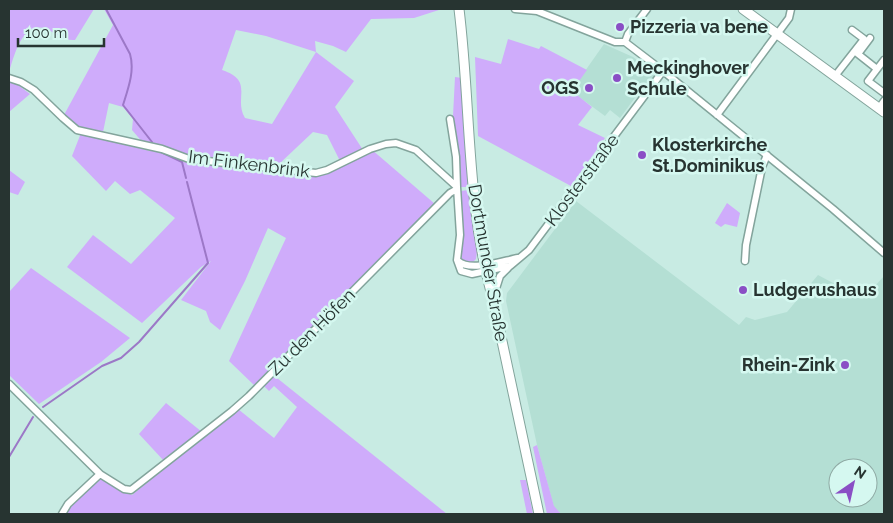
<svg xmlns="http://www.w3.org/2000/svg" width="893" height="523" font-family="Raleway,sans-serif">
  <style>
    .built { fill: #b4dfd4; fill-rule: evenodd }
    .green { fill: #cfacfb; fill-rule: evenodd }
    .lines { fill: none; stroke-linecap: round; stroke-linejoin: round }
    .stream { stroke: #9c78c7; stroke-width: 2 }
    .street-casing { stroke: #83a49c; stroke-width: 9 }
    .secondary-casing { stroke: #83a49c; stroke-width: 11 }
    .street { stroke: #fff; stroke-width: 6 }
    .secondary { stroke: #fff; stroke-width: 9 }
    .poi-dot { fill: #8a4ec5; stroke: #d5f8f0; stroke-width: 2 }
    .labels { text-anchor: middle; stroke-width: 5; stroke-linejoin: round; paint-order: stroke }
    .poi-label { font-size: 18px; font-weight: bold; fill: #273431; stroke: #d5f8f0; text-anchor: start }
    .street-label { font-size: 18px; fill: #273431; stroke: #d5f8f0 }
  </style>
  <rect width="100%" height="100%" fill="#c8ebe3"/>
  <path class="built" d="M604,44L633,57L656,74L642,93L637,95L620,118L610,110L605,116L571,91Z
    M576,201L739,325L746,317L755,320L787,312L818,275L863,299L884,276V514L560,513L554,507L537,445L506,301L507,293ZM838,468H868V498H838Z"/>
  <path class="green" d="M9,9H94L75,40C63,41 56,33 46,29C22,20 14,57 9,72Z
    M104,9H442L414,18L371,19L346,52L333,46L315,41L316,52L354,81L335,107L363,150L340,161L327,135L313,132L278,165V170L308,175L371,149L435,204L255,386L229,361L286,238L268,228L245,281L220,330L210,322L206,311L181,300L211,261L201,267L142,323L67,267L93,235L131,264L175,218L140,190L130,194L115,181L106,191L72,156L81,133L150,151L132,130L133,119L123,107L109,103L103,132L77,126L64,115L113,25ZM236,30L266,36L316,52L272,124L245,118C233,98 255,81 222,70Z
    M508,39L539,49L541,46L587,70L572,91L592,107L578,125L605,138L571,186L478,136L475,57L501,64Z
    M455,77L462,78L468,187H460L453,116Z
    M9,82L18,85L30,94L9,112Z
    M9,170L25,182L18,195L9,192Z
    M468,190L477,252L476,259L471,264L461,260L459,257L463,228L461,191Z
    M727,203L740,213L737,227L725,224L721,227L715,223Z
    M31,268L130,338L101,362L39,404L9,375V292Z
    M272,374L447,514H66L74,503L101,479L132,495L238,409L274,438L297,407L274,386L269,391L263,385Z
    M166,403L202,432L164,461L139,434Z
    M537,445L554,506L561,514H547L533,447Z
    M520,480H526L533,514H527Z"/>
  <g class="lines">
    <path class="stream" d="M106,9L130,54C135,71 128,89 123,105L152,142
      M161,152L182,162L186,178
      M43,407L102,366L121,358L139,342L208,263L187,182
      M9,457L33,417"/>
    <defs>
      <path id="street" d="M515,9L537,11L615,42H625L663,71L833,209L884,253
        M870,38L858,54L877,69
        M625,42L628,34L647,9
        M884,60L868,81L884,93
        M835,76L864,39L852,30
        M9,78L21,82L34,90L63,118L77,130L162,149L189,159L316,173L327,170L370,149L386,144L396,143L416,150L457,187L460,235L457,260L461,271L472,274L510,266L529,250L663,71
        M879,108L884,101
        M717,115L789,18L791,9
        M450,119L456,157L457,187
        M458,261C470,272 502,261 518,258
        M745,261L746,245L762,167L767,155
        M493,298L500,276L508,268
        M9,384L100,474
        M62,514L68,504L100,474L124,489L131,490L232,411L249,396L450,193L457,189"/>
      <path id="secondary" d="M459,9C471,106 466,205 493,299L539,514
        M743,9L884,112"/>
    </defs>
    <use href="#street" class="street-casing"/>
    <use href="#secondary" class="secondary-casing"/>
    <use href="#street" class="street"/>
    <use href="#secondary" class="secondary"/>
  </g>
  <g class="poi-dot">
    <circle cx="620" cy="27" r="5"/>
    <circle cx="617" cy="78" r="5"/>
    <circle cx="589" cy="88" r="5"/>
    <circle cx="642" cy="155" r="5"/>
    <circle cx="743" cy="290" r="5"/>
    <circle cx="845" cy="365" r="5"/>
  </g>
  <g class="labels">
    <g class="poi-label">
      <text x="630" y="33">Pizzeria va bene</text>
      <text x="627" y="74">Meckinghover<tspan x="627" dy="21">Schule</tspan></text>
      <text x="579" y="94" text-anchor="end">OGS</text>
      <text x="652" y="151">Klosterkirche<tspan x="652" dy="21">St.Dominikus</tspan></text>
      <text x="753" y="296">Ludgerushaus</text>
      <text x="835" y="371" text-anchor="end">Rhein-Zink</text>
    </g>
    <g class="street-label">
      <text transform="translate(249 164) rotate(7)" y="6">Im Finkenbrink</text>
      <text transform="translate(582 180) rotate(-53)" y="6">Klosterstraße</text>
      <text transform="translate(488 263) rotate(80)" y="6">Dortmunder Straße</text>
      <text transform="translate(312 332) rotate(-45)" y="6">Zu den Höfen</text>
    </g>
  </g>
  <rect width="893" height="523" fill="none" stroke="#273431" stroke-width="20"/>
  <g transform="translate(853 483) rotate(34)"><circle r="24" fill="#d5f8f0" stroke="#8faaa4"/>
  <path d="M0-4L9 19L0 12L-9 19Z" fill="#8a4ec5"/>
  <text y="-8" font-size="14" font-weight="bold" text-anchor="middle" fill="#273431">N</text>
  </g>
  <path d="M18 38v8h86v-8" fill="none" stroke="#273431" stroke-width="2.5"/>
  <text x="25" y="38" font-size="15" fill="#273431" stroke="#d5f8f0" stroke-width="4" paint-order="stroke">100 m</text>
</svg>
